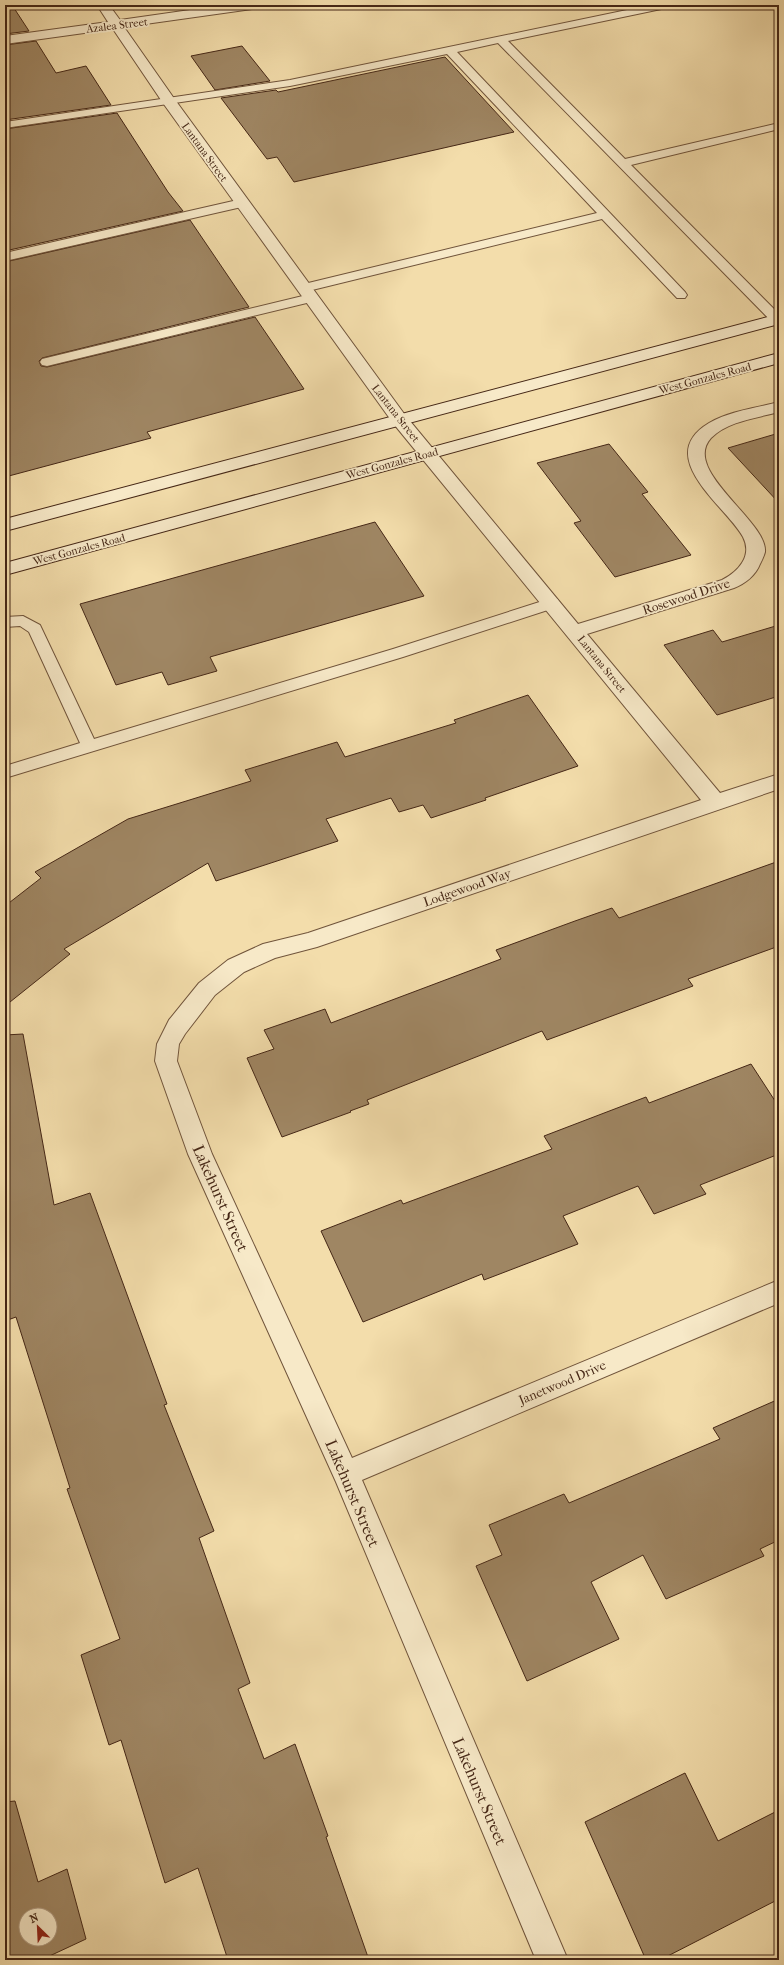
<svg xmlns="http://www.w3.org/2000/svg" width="784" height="1965" font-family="'IM FELL French Canon',serif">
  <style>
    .building { fill: #9f8663; stroke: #452716; fill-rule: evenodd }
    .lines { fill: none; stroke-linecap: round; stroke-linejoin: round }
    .service-casing { stroke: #70543b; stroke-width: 2 }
    .minor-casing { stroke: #70543b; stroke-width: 2 }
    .secondary-casing { stroke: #452716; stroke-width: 2 }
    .service { fill: #f7e9c8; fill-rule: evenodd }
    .minor { fill: #f7e9c8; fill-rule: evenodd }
    .secondary { fill: #f7e9c8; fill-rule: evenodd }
    .labels { text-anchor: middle; stroke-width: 3.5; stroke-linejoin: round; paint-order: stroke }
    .far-street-label { font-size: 11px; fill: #452716; stroke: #f7e9c8 }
    .street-label { font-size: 13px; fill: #452716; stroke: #f7e9c8 }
    .near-street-label { font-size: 16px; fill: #452716; stroke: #f7e9c8 }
  </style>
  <rect width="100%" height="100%" fill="#f3ddab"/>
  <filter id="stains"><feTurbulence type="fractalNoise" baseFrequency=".005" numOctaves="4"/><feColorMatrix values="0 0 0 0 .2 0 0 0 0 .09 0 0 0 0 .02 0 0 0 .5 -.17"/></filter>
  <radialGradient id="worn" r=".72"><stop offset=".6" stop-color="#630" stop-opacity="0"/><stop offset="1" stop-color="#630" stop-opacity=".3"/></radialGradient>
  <path class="building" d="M5,5H12L29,31L5,34Z
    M36,41L56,73L86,66L111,105L5,120V45Z
    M242,46L270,81L215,90L191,56Z
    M445,57L514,132L294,182L277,157L267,159L221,98L276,90L278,92Z
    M117,113L168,192L183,211L5,251V129Z
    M190,220L249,307L42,358L39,361L41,366L47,367L255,317L304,389L147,432L151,438L5,477V262Z
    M779,433V503L728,448Z
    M609,444L648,492L642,494L691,555L615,577L574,523L581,521L537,463Z
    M375,522L424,596L210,657L217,671L168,685L162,672L116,685L80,604Z
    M779,625V696L717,715L664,645L713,630L722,642Z
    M528,695L578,766L485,798L486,800L431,818L423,805L399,812L391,798L326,819L338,841L216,881L208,863L64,949L70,954L5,1006V906L41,878L35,872L128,819L251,781L245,770L337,742L345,757L456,723L454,720Z
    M779,861V946L688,979L693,986L547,1040L542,1031L367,1100L369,1104L350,1111L351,1112L282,1137L247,1058L274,1049L264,1030L325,1009L331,1023L501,959L496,950L575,921L612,908L619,918Z
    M23,1034L54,1205L90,1193L167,1404L164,1405L214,1531L199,1538L250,1683L238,1689L264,1759L295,1744L328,1836L326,1837L369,1960H228L198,1868L165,1883L121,1740L109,1745L81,1655L120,1639L67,1489L70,1488L16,1317L5,1321V1035Z
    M751,1064L779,1107V1154L700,1185L706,1194L654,1214L638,1186L563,1216L578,1244L484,1280L482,1274L363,1322L321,1231L401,1200L403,1204L552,1149L544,1136L646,1097L649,1103Z
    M779,1399V1540L760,1549L764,1556L666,1599L643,1555L591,1582L619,1639L527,1681L476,1566L502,1555L489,1525L564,1494L569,1503L720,1439L713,1428Z
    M685,1773L718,1841L779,1810V1899L660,1960H646L585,1822Z
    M15,1801L38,1882L67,1869L86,1939L41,1960H5V1802ZM26,1915H50V1939H26Z"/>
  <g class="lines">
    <defs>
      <path id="service" d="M651,5H671L666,8L508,41L625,159L779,123V129L631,165L779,314V322H772L498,43L457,52L685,292L687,295L685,298H677L602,219L304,292L300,291L298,288L300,285L597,213L447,54L290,86L5,128V122L290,80Z
        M242,199L246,200L248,203L246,206L5,261V253Z
        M311,294L315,295L317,298L315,301L47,366L42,365L40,362L42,359Z
        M552,598L557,599L560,603L557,607L403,657L5,778V766L80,743L29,632L20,626L5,627V617L23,616L40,625L94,739L393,649Z"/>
      <path id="minor" d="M97,5H109L120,20L225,5H258L252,9L124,27L173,97L405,415L578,624L722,580C738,572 753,556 743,537C727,507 652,457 709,423C730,411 756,408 779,402V412C757,418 728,421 711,438C681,471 768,521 765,552C764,556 762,560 760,564C756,575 745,584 734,588L587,634L720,793L779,774V789L317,947L275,958L244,972L215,995L185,1034L179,1044L177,1061L212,1154L352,1458L779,1280V1303L362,1480L568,1960H536L336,1482L188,1154L155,1061L157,1044L169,1020L199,983L228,960L263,944L308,933L701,800L393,423L163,103L113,29L5,44V36L108,22Z"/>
      <path id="secondary" d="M779,314V324L5,531V519Z
        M779,353V363L5,575V563Z"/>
    </defs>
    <use href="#service" class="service-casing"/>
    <use href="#minor" class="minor-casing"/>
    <use href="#secondary" class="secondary-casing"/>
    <use href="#service" class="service"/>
    <use href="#minor" class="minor"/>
    <use href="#secondary" class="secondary"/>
  </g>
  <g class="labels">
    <g class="far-street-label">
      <text transform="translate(117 25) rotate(-7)" y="4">Azalea Street</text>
      <text transform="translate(205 152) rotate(54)" y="4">Lantana Street</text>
      <text transform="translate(705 378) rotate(-15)" y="4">West Gonzales Road</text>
      <text transform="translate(396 413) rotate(52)" y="4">Lantana Street</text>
      <text transform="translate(392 463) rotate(-15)" y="4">West Gonzales Road</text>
      <text transform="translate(79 549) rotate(-15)" y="4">West Gonzales Road</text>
      <text transform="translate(602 664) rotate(51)" y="4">Lantana Street</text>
    </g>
    <g class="street-label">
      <text transform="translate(686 596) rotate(-18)" y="5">Rosewood Drive</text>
      <text transform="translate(467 887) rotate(-19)" y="5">Lodgewood Way</text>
      <text transform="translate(562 1382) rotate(-23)" y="5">Janetwood Drive</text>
    </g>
    <g class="near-street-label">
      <text transform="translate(221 1198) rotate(66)" y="6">Lakehurst Street</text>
      <text transform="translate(353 1493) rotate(67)" y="6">Lakehurst Street</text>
      <text transform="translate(480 1791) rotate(67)" y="6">Lakehurst Street</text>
    </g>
  </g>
  <rect width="784" height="1965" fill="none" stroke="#f3ddab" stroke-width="20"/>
  <rect x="6" y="6" width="772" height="1953" fill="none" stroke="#452716" stroke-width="2"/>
  <rect x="10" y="10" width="764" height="1945" fill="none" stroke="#452716"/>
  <g transform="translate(38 1927) rotate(336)"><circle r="19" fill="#f7e9c8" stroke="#b09b81"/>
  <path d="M0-3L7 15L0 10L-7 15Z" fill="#8f2418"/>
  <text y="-6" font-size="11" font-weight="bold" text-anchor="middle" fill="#452716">N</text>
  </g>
  <rect width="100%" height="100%" filter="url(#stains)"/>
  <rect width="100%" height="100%" fill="url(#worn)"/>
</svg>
